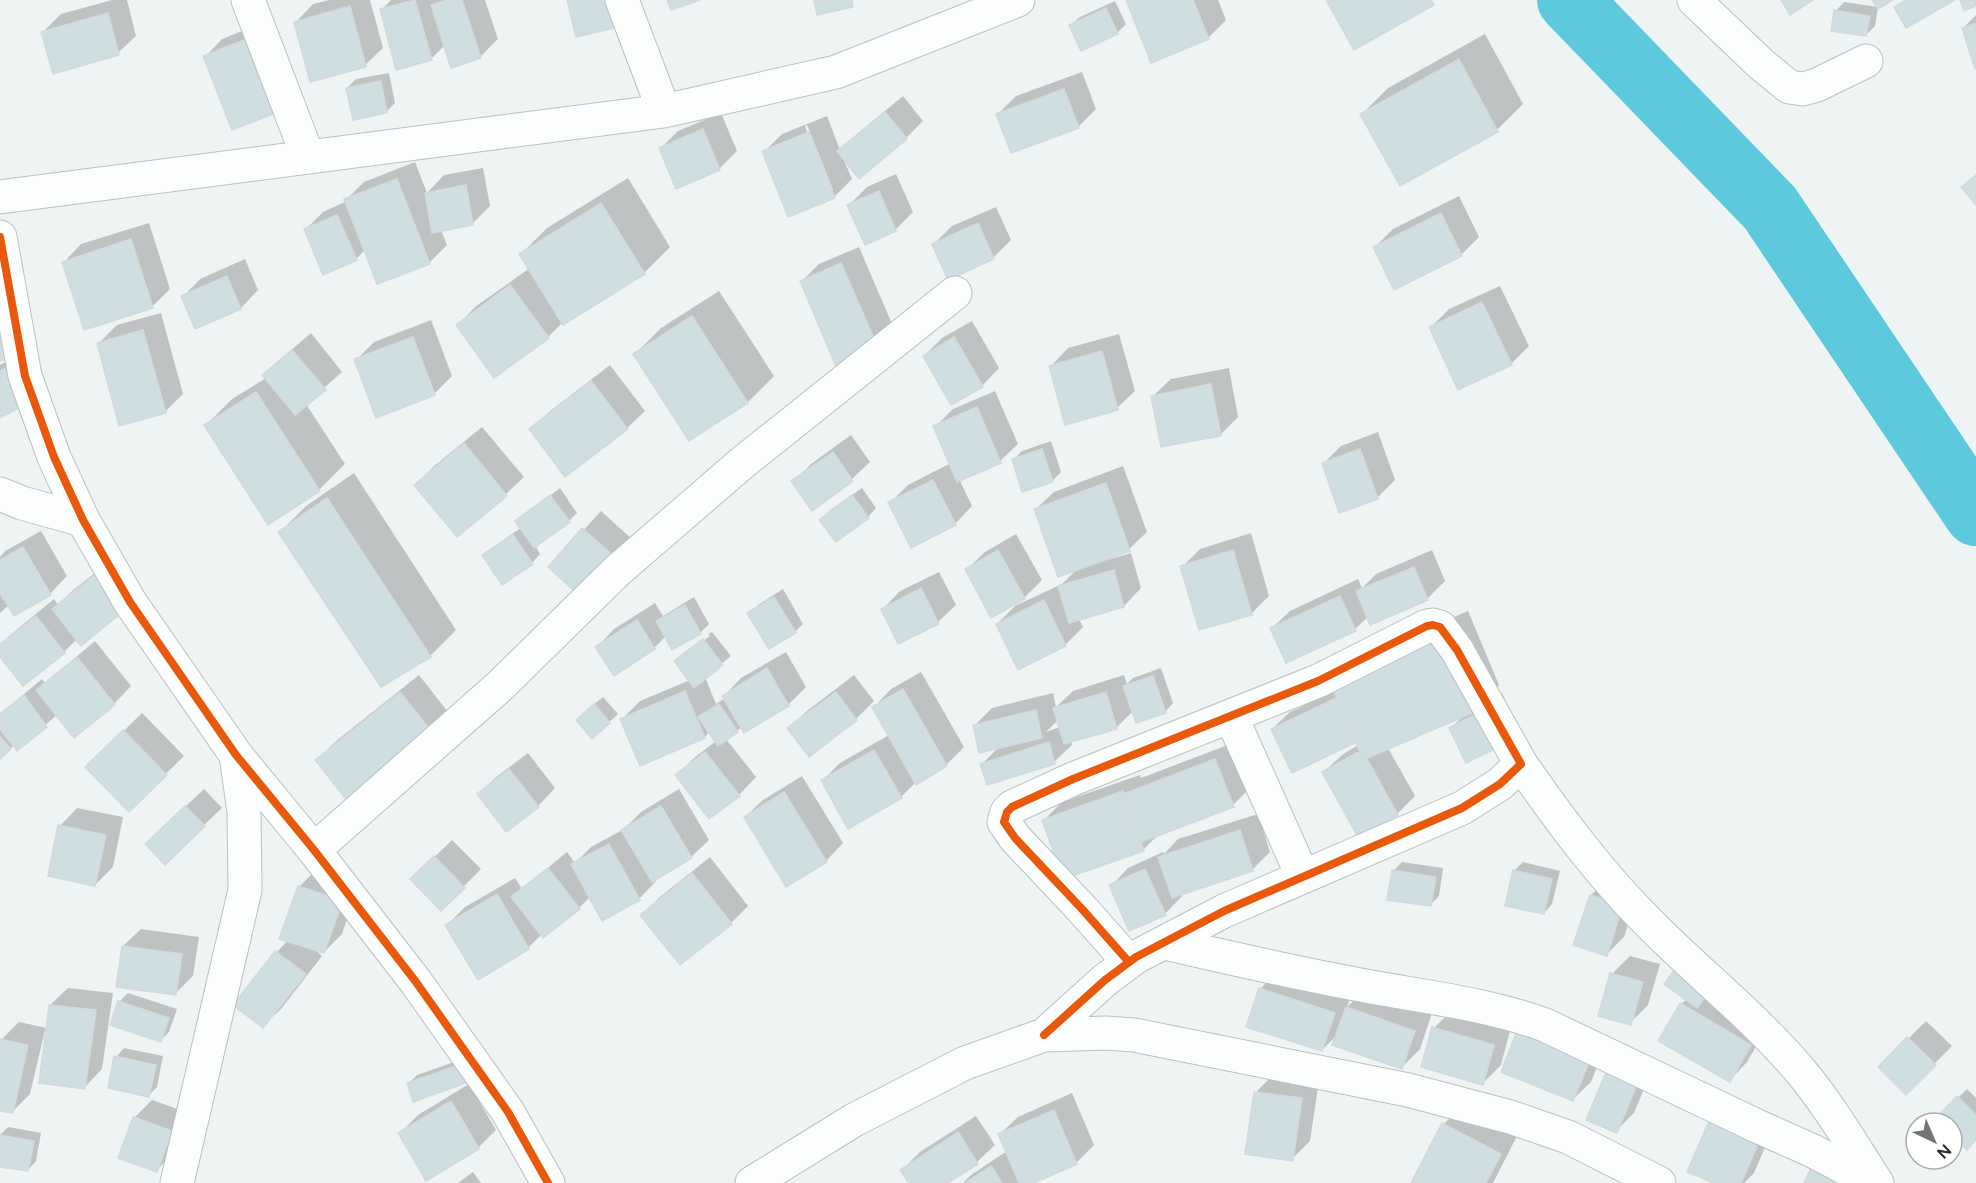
<svg xmlns="http://www.w3.org/2000/svg" width="1976" height="1183" font-family="Figtree,sans-serif">
  <style>
    .shadow { fill: #0003; fill-rule: evenodd }
    .lines { fill: none; stroke-linecap: round; stroke-linejoin: round }
    .river { stroke: #5dc9dc; stroke-width: 64 }
    .building { fill: #cedee1; stroke: #d5d9da; stroke-width: 1.5 }
    .minor-casing { stroke: #bcc0c0; stroke-width: 35 }
    .minor { stroke: #fcfdfd; stroke-width: 33 }
    .cycleway-casing { stroke: #fff; stroke-width: 11 }
    .cycleway { stroke: #e8590c; stroke-width: 8 }
  </style>
  <rect width="100%" height="100%" fill="#eef3f4"/>
  <path class="shadow" d="M112,0H127L136,36L118,53L43,32L61,14Z
    M329,0H370L383,48L365,65L296,22L313,4Z
    M391,0H485L498,39L480,57L445,45L431,59L381,10Z
    M1128,0H1218L1226,20L1208,38Z
    M1115,1L1126,24L1117,33L1071,25L1080,17Z
    M1844,2L1878,7L1875,26L1866,35L1836,11Z
    M1976,15V67L1963,28Z
    M270,20L298,92L205,57L222,39Z
    M1485,34L1523,104L1497,130L1400,184L1362,114L1388,88Z
    M1082,72L1096,109L1078,127L998,114L1016,96Z
    M389,73L395,103L386,112L347,88L356,79Z
    M903,96L923,121L906,138L843,158L852,179L834,197L764,152L782,134L827,116L840,150L857,134ZM807,125L833,190H830L805,126Z
    M721,113L737,151L719,169L661,148L678,131Z
    M415,162L427,193L444,175L483,168L490,206L472,224L441,230L447,245L429,263L365,250L356,259L305,230L323,212L347,201L346,200L364,182Z
    M896,174L913,212L895,230L849,205L867,187Z
    M628,178L670,247L644,273L563,322L548,337L458,325L475,307L530,268L521,254L547,228Z
    M1459,196L1479,237L1461,255L1375,247L1393,229Z
    M996,207L1011,240L993,258L934,244L952,226Z
    M149,223L170,289L152,307L64,262L81,244Z
    M859,247L896,333L839,369L802,281L819,264Z
    M245,259L258,290L241,308L196,327L183,297L200,279Z
    M1500,286L1529,346L1511,364L1431,327L1449,309Z
    M719,291L774,376L748,402L690,439L635,354L661,328Z
    M161,313L183,394L165,412L99,343L117,325Z
    M431,320L452,376L434,394L356,360L374,342Z
    M972,321L999,368L982,386L924,356L942,338Z
    M311,333L342,372L306,404L345,464L319,490L206,425L232,399L266,378L264,375L282,358Z
    M1119,334L1135,391L1117,408L1051,366L1068,348Z
    M24,351L0,417V365Z
    M610,365L645,411L627,428L531,429L549,412Z
    M1229,368L1238,417L1221,434L1153,396L1171,379Z
    M995,391L1018,444L1000,461L959,479L972,506L955,524L890,503L908,485L951,463L935,427L953,409Z
    M482,427L524,477L506,494L457,535L416,485L433,467Z
    M1378,432L1395,480L1377,498L1323,464L1341,446Z
    M851,435L870,462L852,479L812,508L793,482L811,464Z
    M1051,441L1061,472L1052,481L1013,460L1022,451Z
    M1123,466L1147,532L1129,549L1107,558V560L1131,553L1141,588L1124,606L1079,619L1083,627L1065,645L997,624L1015,606L1062,584L1078,568L1036,509L1054,492Z
    M354,473L456,630L430,656L280,532L306,506Z
    M560,488L577,513L569,521L535,545L540,554L532,563L484,555L493,547L521,528L517,521Z
    M862,488L876,508L868,517L821,520L829,511Z
    M601,511L633,540L581,595L550,567Z
    M41,531L67,576L50,594L9,605L0,613V557L5,551Z
    M1251,533L1269,596L1251,614L1182,567L1200,549Z
    M1016,534L1042,580L1024,598L967,569L985,552Z
    M1432,550L1445,581L1427,599L1369,616L1355,629L1287,661L1272,628L1290,611L1358,579L1362,588L1376,574Z
    M115,557L77,639L64,652L0,654V645L14,632L54,599L58,605L72,591Z
    M939,572L956,605L938,622L883,609L900,591Z
    M783,589L803,624L795,632L749,613L758,605Z
    M694,597L709,624L701,632L673,648L666,636L654,648L597,647L614,629L655,603L663,616Z
    M1468,611L1499,685L1480,704L1502,693L1518,727L1451,728L1464,715L1388,748L1415,796L1397,814L1324,772L1342,755L1358,745L1356,741L1272,729L1290,712L1335,691L1358,659Z
    M712,632L731,656L705,677L716,704L725,698L724,696L741,678L786,652L806,687L788,705L742,727L726,739L756,777L739,795L677,775L694,758L716,741L709,732L705,737L641,764L622,719L640,701L690,680L676,661L710,636L708,634Z
    M95,641L131,686L114,704L57,715L17,749L14,745L0,757V714L42,679L45,683Z
    M1161,668L1173,703L1165,712L1133,711L1116,728L1071,741L1072,745L1054,762L982,764L999,747L975,725L992,708L1053,693L1056,707L1073,691L1124,675L1127,684L1133,678ZM1058,720L1060,727L1046,732Z
    M921,672L964,747L946,765L916,782L901,797L823,780L840,763L889,735L874,707L891,689Z
    M419,675L448,712L346,797L317,760L335,742Z
    M854,675L874,701L856,719L789,728L807,711Z
    M603,697L618,714L593,737L586,711Z
    M142,713L184,756L129,810L87,767Z
    M1233,743L1250,788L1233,805L1159,834L1143,850L1044,820L1062,802L1140,775L1141,778Z
    M528,753L555,788L538,806L479,794L496,777Z
    M802,776L843,843L826,861L745,817L763,800Z
    M204,789L222,808L204,825L165,826Z
    M679,789L709,840L691,857L655,879L656,881L639,899L590,897L579,908L542,934L528,948L447,925L465,907L515,878L522,889L567,852L575,863L591,847L624,829L641,812Z
    M77,808L123,817L113,867L95,885L60,826Z
    M1258,814L1270,852L1252,870L1181,893L1182,896L1165,914L1111,886L1128,868L1163,852L1164,854L1178,839Z
    M452,840L481,869L441,909L412,879Z
    M710,857L748,906L731,923L642,915L660,897Z
    M1402,862L1443,868L1439,896L1430,905L1393,871Z
    M1523,862L1560,871L1552,904L1544,913L1514,871Z
    M317,869L359,883L342,934L324,952L313,948L322,956L281,1009L263,1026L235,1005L277,952L288,940L299,887Z
    M1609,878L1640,888L1624,937L1606,955L1591,895Z
    M141,929L199,937L193,976L176,993L123,946Z
    M1630,956L1660,964L1648,1005L1630,1023L1612,974Z
    M1688,957L1768,1026L1747,1062L1730,1080L1681,1004L1687,999Z
    M1278,971L1351,995L1347,1007L1365,990L1432,1013L1420,1049L1402,1067L1338,1034L1322,1050L1260,989Z
    M68,988L113,993L102,1069L85,1087L47,1030H45L30,1094L12,1112L0,1109L1,1040L19,1022L47,1028L50,1005Z
    M128,993L177,1009L169,1032L161,1040L119,1002Z
    M1452,1010L1511,1027L1501,1065L1483,1083L1434,1028Z
    M1926,1021L1952,1046L1906,1092L1880,1067Z
    M1607,1042L1591,1082L1573,1099L1503,1071Z
    M124,1048L163,1056L157,1087L148,1096L116,1057Z
    M474,1055L479,1071L408,1084L417,1075Z
    M1654,1065L1634,1113L1616,1131L1588,1119Z
    M1273,1075L1319,1081L1310,1141L1292,1159L1256,1092Z
    M469,1084L496,1130L478,1148L426,1178L400,1133L418,1115Z
    M1967,1089L1976,1098V1138L1952,1134V1123H1941L1937,1119Z
    M1072,1093L1094,1145L1076,1163L1032,1183H963L971,1175L1007,1151L1000,1134L1018,1117Z
    M152,1100L189,1113L174,1152L157,1170L134,1118Z
    M1461,1107L1517,1136L1493,1183H1413L1444,1124Z
    M976,1116L995,1145L977,1162L946,1183H910L902,1170L920,1152Z
    M1775,1124L1754,1173L1744,1183H1717Z
    M8,1127L41,1133L36,1161L28,1170L0,1165V1135Z
    M473,1172L481,1183H458Z"/>
  <g class="lines">
    <path class="river" d="M1569,0L1770,208L1976,514"/>
  </g>
  <path class="building" d="M415,0L432,60L396,70L380,9Z
    M447,0H462L481,58L451,68L431,5Z
    M567,0H608L614,28L576,37Z
    M667,0H700L671,10Z
    M814,0H852L853,7L817,15Z
    M1126,0H1193L1209,39L1151,63Z
    M1326,0H1431L1434,5L1354,50Z
    M1781,0H1813L1790,15Z
    M1872,0H1893L1878,9Z
    M1906,0H1955L1906,28L1894,7Z
    M1960,0H1976V6L1964,11Z
    M350,6L366,67L310,82L294,22Z
    M1106,8L1118,34L1081,51L1069,25Z
    M1834,10L1870,16L1866,36L1831,31Z
    M108,13L119,55L53,74L41,32Z
    M1976,23V69H1975L1962,28Z
    M252,37L281,111L232,130L203,56Z
    M1459,59L1498,132L1400,186L1360,114Z
    M381,81L387,113L353,120L346,88Z
    M1064,89L1079,128L1011,153L996,114Z
    M885,112L907,139L859,179L837,151Z
    M703,129L720,170L676,189L659,148Z
    M809,132L835,198L788,217L762,151Z
    M1976,175V205L1961,187Z
    M397,179L430,264L377,284L344,199Z
    M466,185L473,225L432,233L425,193Z
    M879,191L896,231L865,245L847,205Z
    M601,203L645,274L563,325L519,254Z
    M1441,213L1462,256L1394,290L1373,247Z
    M337,215L357,260L323,275L304,229Z
    M978,223L994,259L948,280L932,244Z
    M131,239L153,308L84,330L62,262Z
    M841,263L880,352L838,371L800,281Z
    M227,276L241,309L195,329L181,296Z
    M510,285L549,338L494,378L456,325Z
    M1482,302L1512,365L1458,390L1429,327Z
    M692,316L748,403L689,441L633,354Z
    M0,317L14,356L0,361Z
    M143,330L166,413L119,426L97,343Z
    M413,337L435,395L376,418L354,359Z
    M954,337L983,387L951,405L923,356Z
    M292,350L326,390L295,415L262,375Z
    M1102,351L1118,410L1065,425L1049,366Z
    M6,368L26,404L0,418V371Z
    M591,381L628,429L565,477L529,429Z
    M1211,384L1221,436L1161,447L1151,396Z
    M256,392L320,491L268,525L204,425Z
    M977,407L1001,463L957,482L933,426Z
    M464,443L507,496L457,537L414,485Z
    M1042,449L1053,482L1022,492L1012,459Z
    M1360,449L1378,499L1339,513L1322,463Z
    M833,452L853,481L812,511L791,481Z
    M933,480L956,525L911,548L888,502Z
    M1106,483L1130,551L1058,577L1034,509Z
    M550,495L570,522L534,548L515,521Z
    M852,495L869,518L836,542L819,520Z
    M327,498L431,657L381,687L278,532Z
    M582,528L616,558L581,597L548,567Z
    M513,535L533,564L502,585L482,555Z
    M23,547L51,595L14,616L0,593V560Z
    M998,550L1025,599L991,618L965,569Z
    M1233,550L1252,615L1199,630L1180,566Z
    M1414,567L1428,600L1370,625L1356,591Z
    M1114,570L1124,607L1069,623L1058,586Z
    M97,573L125,610L81,646L52,609Z
    M921,588L939,624L898,644L881,609Z
    M1340,596L1356,631L1286,663L1270,628Z
    M774,597L796,633L769,649L747,613Z
    M1044,600L1066,646L1018,670L996,624Z
    M685,605L701,634L672,650L656,621Z
    M36,616L65,653L23,686L0,657V644Z
    M637,620L655,649L614,676L595,647Z
    M1442,637L1474,712L1363,760L1331,685Z
    M703,639L723,665L694,688L674,661Z
    M77,657L115,705L74,738L36,690Z
    M767,668L789,706L744,733L722,696Z
    M1153,676L1166,713L1136,723L1123,686Z
    M903,689L947,766L916,785L872,707Z
    M685,691L705,738L640,766L620,719Z
    M400,692L431,731L346,799L315,760Z
    M836,692L857,720L809,757L787,728Z
    M1106,692L1117,729L1064,744L1053,708Z
    M24,695L47,727L17,751L0,729V714Z
    M1336,698L1357,742L1292,773L1271,729Z
    M594,704L610,723L592,739L576,720Z
    M719,704L738,732L718,746L698,717Z
    M1036,710L1042,738L979,753L973,725Z
    M1484,710L1501,746L1466,763L1449,728Z
    M123,730L167,775L129,812L85,767Z
    M0,737L11,749L0,759Z
    M1049,742L1055,764L987,785L980,764Z
    M874,750L902,798L848,829L821,780Z
    M1362,750L1398,815L1358,837L1322,772Z
    M705,752L740,796L709,819L675,775Z
    M1215,759L1234,807L1136,844L1118,796Z
    M509,769L539,807L506,832L477,794Z
    M1123,791L1144,851L1063,879L1042,820Z
    M784,792L827,862L786,887L744,817Z
    M185,806L205,826L165,865L145,844Z
    M661,806L692,858L652,882L621,830Z
    M58,825L106,835L95,886L48,876Z
    M1240,830L1253,871L1172,898L1158,857Z
    M609,844L640,900L602,921L571,864Z
    M434,856L465,888L441,911L410,879Z
    M548,868L580,909L543,938L511,897Z
    M1145,869L1166,915L1129,931L1109,885Z
    M1392,870L1436,877L1431,906L1387,900Z
    M1513,870L1552,879L1544,914L1505,906Z
    M692,873L732,924L680,965L640,915Z
    M298,886L343,901L324,953L279,939Z
    M497,894L529,949L478,980L445,925Z
    M1590,895L1623,905L1607,956L1573,945Z
    M122,946L182,954L176,995L116,987Z
    M275,951L306,974L263,1028L233,1005Z
    M1678,965L1711,989L1697,1008L1664,984Z
    M1610,973L1643,982L1631,1025L1598,1016Z
    M1259,988L1335,1013L1322,1051L1246,1027Z
    M118,1001L169,1018L161,1042L110,1025Z
    M1680,1003L1751,1045L1730,1082L1658,1041Z
    M49,1005L96,1010L85,1089L39,1083Z
    M1346,1007L1415,1031L1402,1069L1332,1045Z
    M1432,1027L1494,1045L1483,1085L1421,1067Z
    M1517,1031L1590,1060L1573,1101L1501,1072Z
    M1907,1037L1936,1065L1906,1095L1878,1067Z
    M0,1039L28,1045L13,1113L0,1111Z
    M114,1056L156,1065L149,1097L108,1088Z
    M465,1063L471,1081L413,1102L407,1083Z
    M1607,1070L1638,1082L1617,1133L1586,1120Z
    M1254,1092L1302,1098L1293,1161L1245,1154Z
    M1957,1096L1976,1115V1140L1967,1150L1952,1136V1123H1939L1935,1119Z
    M451,1101L479,1149L426,1181L398,1133Z
    M1054,1110L1077,1164L1034,1183H1019L998,1134Z
    M133,1117L172,1131L157,1172L118,1158Z
    M1709,1121L1759,1142L1741,1183H1714L1687,1172Z
    M1442,1123L1501,1154L1486,1183H1411Z
    M958,1132L978,1164L948,1183H909L900,1170Z
    M0,1135L34,1141L28,1171L0,1167Z
    M1813,1164L1853,1183H1804Z
    M991,1166L1002,1183H965Z"/>
  <g class="lines">
    <defs>
      <path id="minor" d="M248,0L308,157
        M622,0L664,111
        M1694,0L1761,64L1789,87L1803,89L1817,85L1866,61
        M0,197L664,111L836,72L1018,0
        M0,237L25,376L54,457L83,520L130,602L236,755L314,850L416,982L508,1112L548,1183
        M0,494L22,503L83,520
        M1231,716L1303,877
        M1521,764C1561,822 1603,878 1653,927C1702,976 1758,1020 1803,1074C1831,1108 1853,1146 1877,1183
        M314,850L501,685L617,571L742,463L955,293
        M1164,943C1231,958 1298,974 1366,986C1425,997 1488,1004 1545,1025L1757,1126L1813,1151L1874,1183
        M1044,1035L1105,980L1136,957L1224,911L1462,808L1500,784L1521,764L1457,650L1440,627L1433,625L1427,626L1318,681L1073,779L1012,807L1007,812L1004,822L1015,838L1082,909L1128,961
        M177,1183L245,890L244,812L236,755
        M752,1183L854,1120L965,1063L1044,1035L1106,1033L1134,1035L1408,1090L1510,1117L1568,1137L1659,1183"/>
    </defs>
    <use href="#minor" class="minor-casing"/>
    <use href="#minor" class="minor"/>
    <defs>
      <path id="cycleway" d="M0,237L25,376L54,457L83,520L130,602L236,755L314,850L416,982L508,1112L548,1183
        M1044,1035L1105,980L1136,957L1224,911L1462,808L1500,784L1521,764L1457,650L1440,627L1433,625L1427,626L1318,681L1073,779L1012,807L1007,812L1004,822L1015,838L1082,909L1128,961"/>
    </defs>
    <use href="#cycleway" class="cycleway-casing"/>
    <use href="#cycleway" class="cycleway"/>
  </g>
  <g transform="translate(1934 1141) rotate(136)"><circle r="28" fill="#ffffff" stroke="#abadad" stroke-width="1.5"/>
  <path d="M0-4.5L10 22L0 15L-10 22Z" fill="#717576"/>
  <text y="-9" font-size="16" font-weight="bold" text-anchor="middle" fill="#2d3132">N</text>
  </g>
</svg>
